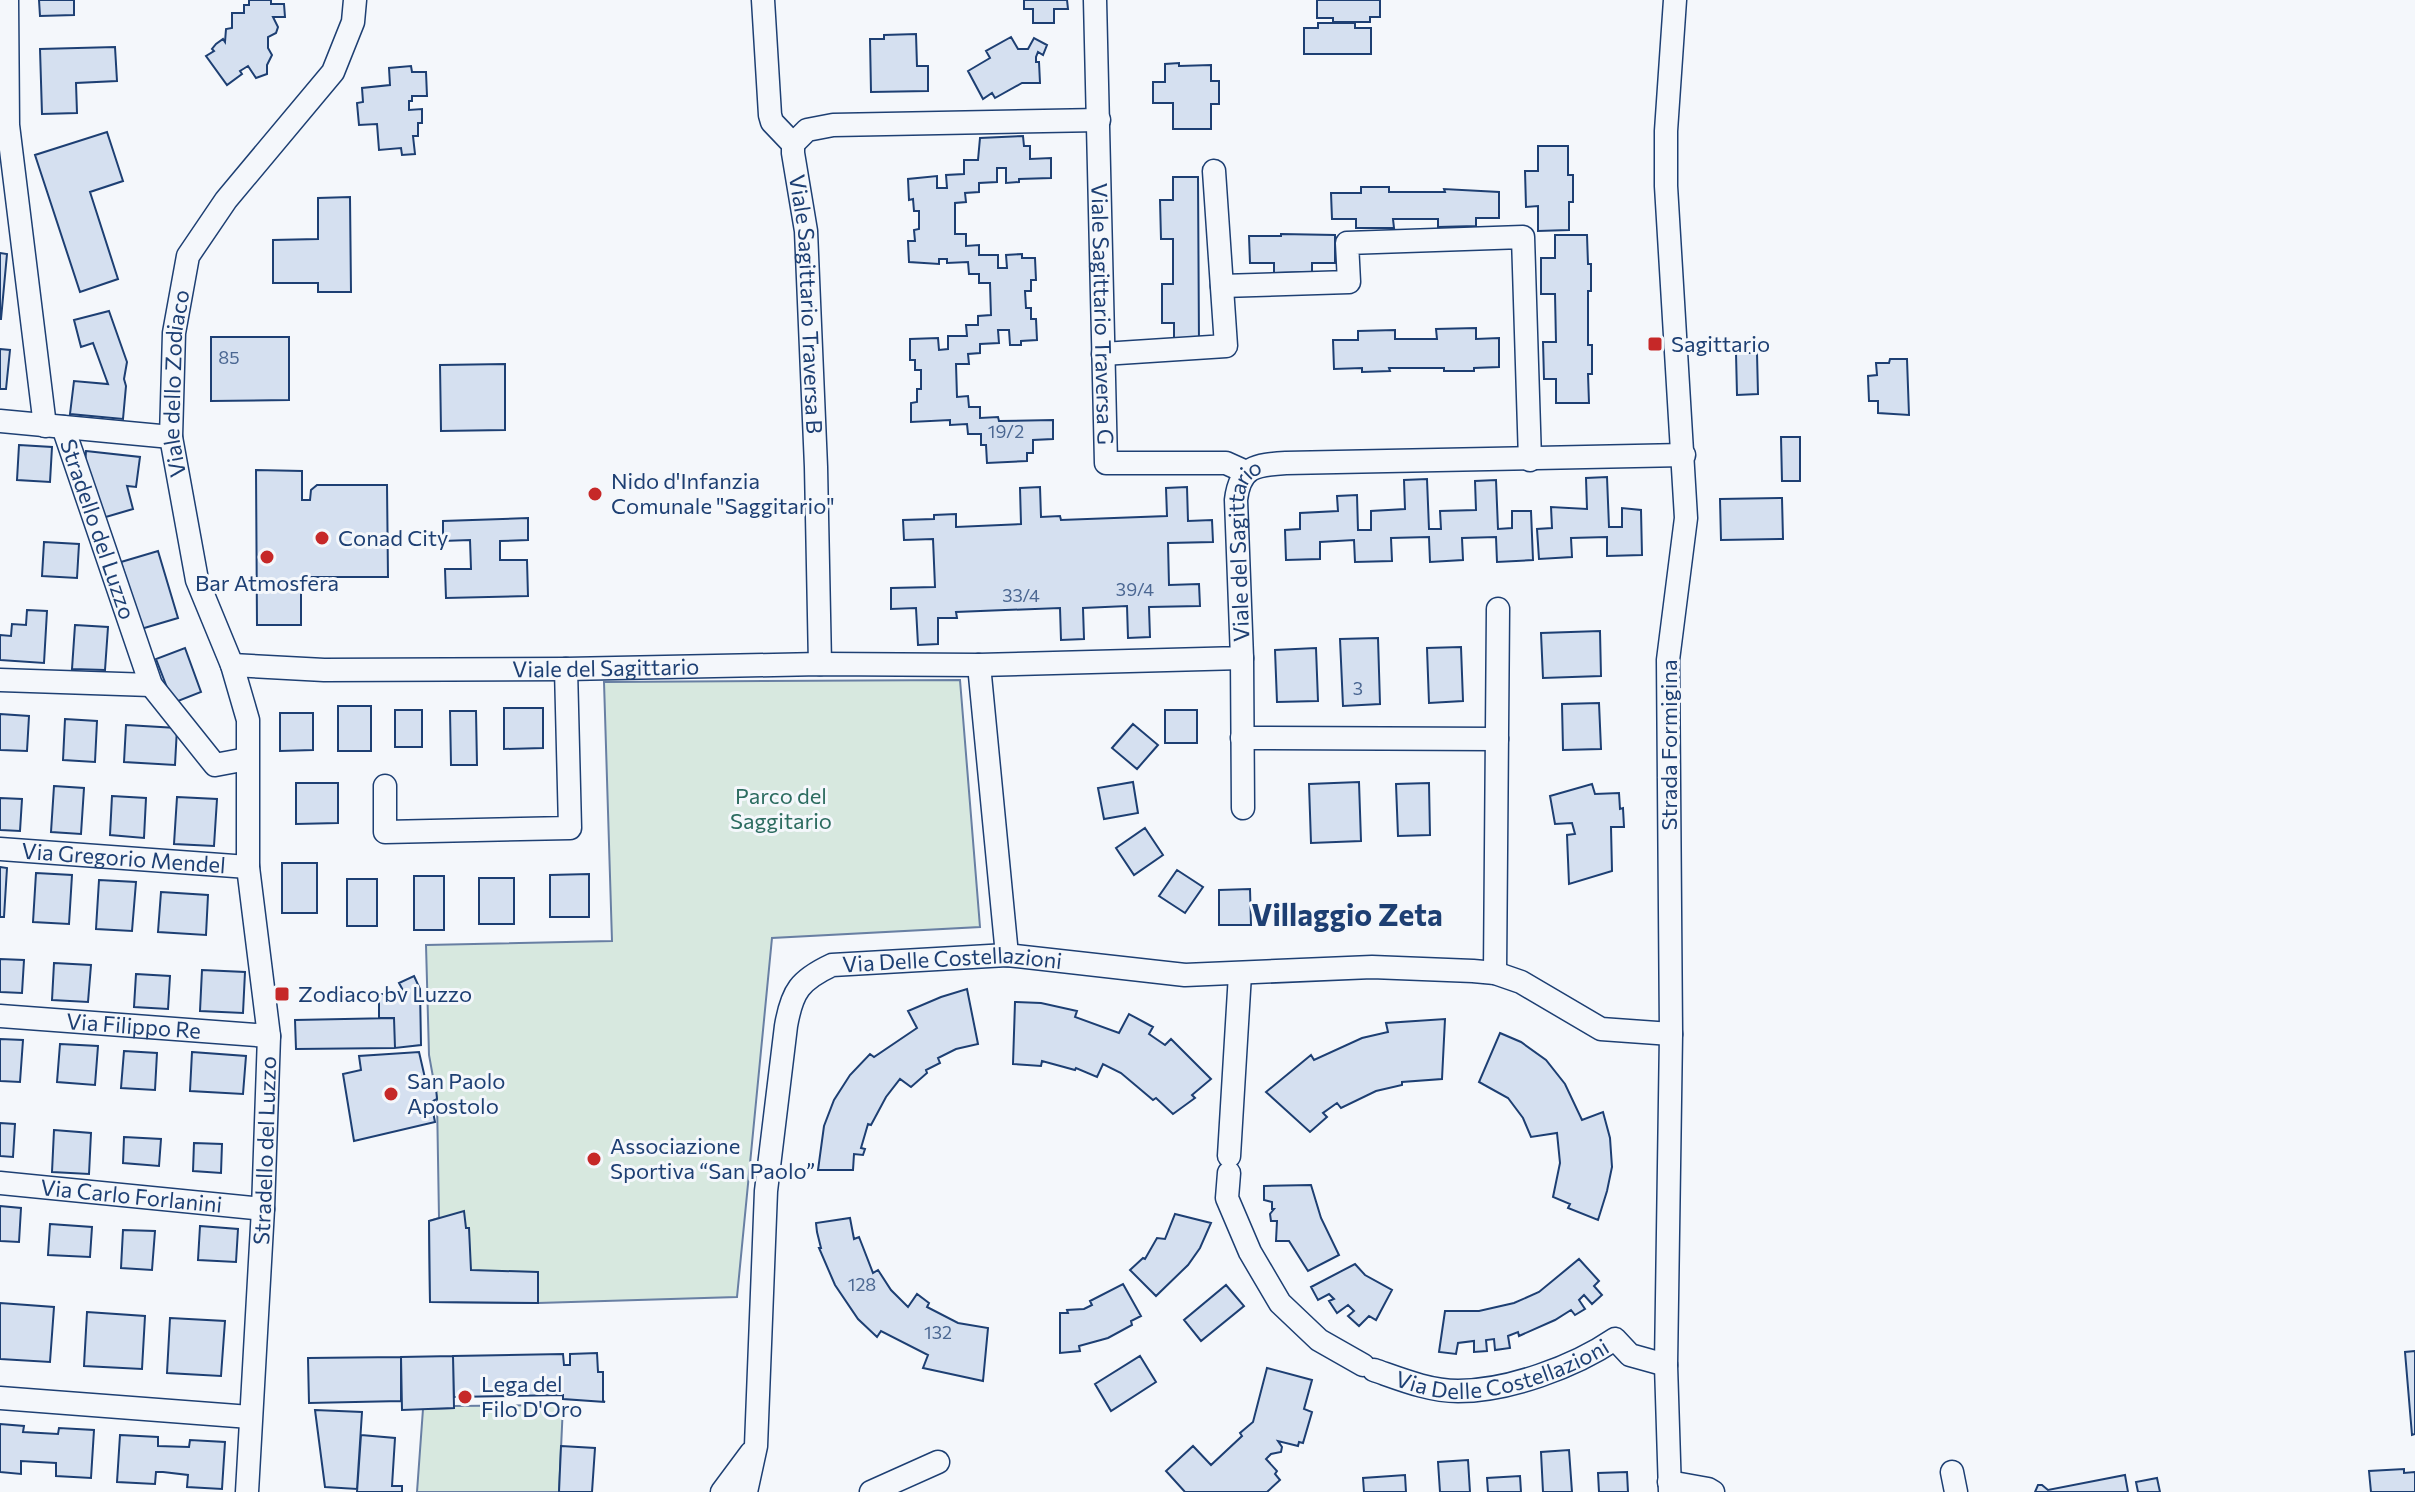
<svg xmlns="http://www.w3.org/2000/svg" width="2415" height="1492" font-family="Commissioner,sans-serif">
  <style>
    .green { fill: #d7e8df; stroke: #687fa3; stroke-width: 2 }
    .building { fill: #d5e0f0; stroke: #1d3f73; stroke-width: 2 }
    .lines { fill: none; stroke-linecap: round; stroke-linejoin: round }
    .minor-casing { stroke: #1d3f73; stroke-width: 25 }
    .minor { stroke: #f4f7fb; stroke-width: 22 }
    .poi-dot { fill: #c62828; stroke: #f4f7fb; stroke-width: 3 }
    .labels { text-anchor: middle; stroke-width: 6; stroke-linejoin: round; paint-order: stroke }
    .number-label { font-size: 18px; fill: #4b6792 }
    .street-label { font-size: 22px; fill: #1d3f73; stroke: #f4f7fb }
    .poi-label { font-size: 22px; fill: #1d3f73; stroke: #f4f7fb; text-anchor: start }
    .park-label { font-size: 22px; fill: #2c6c60; stroke: #f4f7fb }
    .district-label { font-size: 30px; font-weight: bold; fill: #1d3f73; stroke: #f4f7fb }
  </style>
  <rect width="100%" height="100%" fill="#f4f7fb"/>
  <path class="green" d="M960,680L980,927L772,938L737,1297L538,1303L430,1302L429,1221L439,1218L437,1099L429,1055L426,945L612,941L604,682Z
    M563,1405L559,1492H417L423,1409L454,1408V1406Z"/>
  <path class="building" d="M39,0H74V15L40,16Z
    M249,0H271V4H284L285,17H273L278,27L276,33L268,37V48L272,55L267,65V74L256,78L248,66L240,71L242,74L227,85L206,56L214,51L212,49L216,44L223,39L225,42L226,29L232,28V13H244V5H249Z
    M1024,0H1067L1068,9H1054V23H1033V9H1024Z
    M1317,0H1380V17H1370V22H1333V18H1317Z
    M1318,23H1355V28H1371V54H1304V28H1318Z
    M916,34L917,66H928V91L871,92L870,39H884V35Z
    M1011,37L1018,49H1028L1034,38L1047,45L1043,55L1038,52L1036,57V62H1039L1040,83H1022L995,98L992,93L983,99L968,71L990,58L986,51Z
    M115,47L117,81L76,83L77,113L42,114L40,49Z
    M1179,63V66L1211,65V81H1219V104H1211V129H1173V103H1153V82H1165V64Z
    M411,66L412,72H426L427,96H412V101H409V110L422,109V123H418V136H413L415,154L402,155L401,148L379,150L377,124L359,125L357,103L363,102L362,88L390,85L389,68Z
    M107,132L123,181L90,192L118,279L80,292L35,155Z
    M1023,136L1024,146H1030V159L1051,158V178L1019,179V182L1006,183V168H997V182L979,183V192L965,193L966,202L955,203V234H966V246L979,245V255H998V268H1007L1006,255L1022,254V258H1035L1036,280H1031V291H1025L1026,308H1031V319H1036L1037,340L1021,341V345H1010L1009,330H998L999,343L980,344V353L968,354L969,364H956L957,397L968,396L969,407H980V418L998,417L999,421L1053,420V439L1033,440V453H1027V461L987,463L986,445H981V434H968L967,424L950,425V420L911,422V403L917,402V389H921V370H915V360H910V339L938,338L939,350L948,349V336H967L966,325H978V316L991,315L990,283H979V274H969L968,262L947,263V259H939V264L909,262L908,241H915L914,230L919,229V211H914L913,199L909,200L908,179L937,176V188H947L946,175L964,174V160H978L980,138Z
    M1538,146H1568V175H1573V202H1569V230L1538,231V206L1526,207L1525,171H1538Z
    M1173,177H1198L1199,344H1174V323H1162V284H1173V239H1161L1160,200H1173Z
    M1361,187H1389V192H1445L1444,189L1499,192V218H1476V226L1438,227V219H1393L1394,228H1356V219H1332L1331,193H1361Z
    M350,197L351,292H318V283H273V240L318,239V198Z
    M1281,234L1335,235V263H1312V272L1274,273V263H1250L1249,236H1281Z
    M1555,235H1587L1588,264H1591V291H1588V345H1592V374H1588L1589,403H1556V379H1544L1543,342H1556L1555,294H1541V258H1555Z
    M0,253L7,254L1,319H0Z
    M109,311L127,362L124,379L126,386L123,419L70,414L74,381L108,384L93,343L81,347L74,320Z
    M1476,328V339L1499,338V367L1474,368V371H1444V368H1389L1390,371L1362,372V368L1334,369L1333,340H1358V331L1395,330V339H1437L1436,329Z
    M211,337H289V400L211,401Z
    M0,349L10,350L6,389H0Z
    M1736,353H1757L1758,394L1737,395Z
    M1890,359H1907L1909,415L1878,413V401H1869L1868,376L1877,375L1876,363H1889Z
    M505,364V430L441,431L440,365Z
    M1781,437H1800V481H1782Z
    M19,445L52,447L50,482L17,480Z
    M86,451L140,457L136,487L127,486L133,509L99,519L85,466Z
    M256,470L302,471V500H310L311,490L317,485H387L388,577H301V625H257Z
    M1607,477L1609,527H1622V508L1641,510L1642,555L1607,556V537L1571,538L1572,557L1539,559L1537,529L1552,528L1551,507L1587,509L1586,478Z
    M1427,479L1429,529H1441L1440,511L1476,510L1475,481L1496,480L1498,529L1512,528V511H1531L1533,560L1497,562L1496,537L1462,538L1463,560L1430,562L1429,537L1391,538L1392,561L1355,562L1354,540L1320,542V559L1286,560L1285,530L1300,529V513L1338,511L1337,496L1357,495L1358,530H1371V511L1405,509L1404,480Z
    M1040,487L1041,517L1060,516L1061,520L1167,516L1166,488L1187,487L1188,521L1212,520L1213,542L1168,543L1169,585L1199,584L1200,606L1149,607L1150,637L1128,638L1127,606L1083,608L1084,639L1061,640L1060,608L956,612L957,618H938V644L918,645L916,608L891,609V588L935,587L933,539L904,540L903,520L934,519V515L956,514V527L1021,524L1020,488Z
    M1782,498L1783,539L1721,540L1720,499Z
    M528,518V540L500,541V560H527L528,596L446,598L445,569H471L470,540L443,541V521Z
    M44,542L79,544L77,578L42,576Z
    M158,551L178,618L141,629L121,562Z
    M27,610L47,611L44,663L0,660V635L11,636L12,624L26,625Z
    M75,625L108,627L105,670L72,669Z
    M1600,631L1601,676L1543,678L1541,633Z
    M1378,638L1380,704L1343,706L1340,639Z
    M1461,647L1463,701L1429,703L1427,648Z
    M185,648L201,692L173,703L156,659Z
    M1316,648L1318,701L1277,702L1275,650Z
    M1599,703L1601,749L1563,750L1562,704Z
    M338,706H371V751H338Z
    M504,708H543V748L504,749Z
    M395,710H422V747H395Z
    M1165,710H1197V743H1165Z
    M450,711H476L477,765H451Z
    M280,713H313V750L280,751Z
    M0,714L29,716L27,751L0,750Z
    M65,719L97,721L95,762L63,760Z
    M1133,724L1158,745L1137,769L1112,748Z
    M126,725L177,728L175,765L124,762Z
    M1133,782L1138,813L1104,819L1098,788Z
    M1359,782L1361,841L1311,843L1309,784Z
    M296,783H338V823L296,824Z
    M1429,783L1430,835L1398,836L1396,784Z
    M1592,784L1595,794L1619,793L1620,809L1623,808L1624,827H1611L1612,871L1569,884L1567,835L1575,834L1572,823L1555,824L1550,796Z
    M54,786L84,788L81,834L51,832Z
    M112,796L146,798L144,838L110,835Z
    M177,797L217,799L214,846L174,844Z
    M0,798L22,799L20,831L0,830Z
    M1145,828L1163,855L1134,875L1116,848Z
    M282,863H317V913H282Z
    M0,867L7,868L4,917H0Z
    M1177,870L1203,887L1185,913L1159,896Z
    M36,873L72,875L69,924L33,922Z
    M589,874V917H550V875Z
    M414,876H444V930H414Z
    M479,878H514V924H479Z
    M347,879H377V926H347Z
    M99,880L136,882L132,931L96,929Z
    M1250,889L1251,925H1219V890Z
    M161,892L208,895L206,935L158,932Z
    M0,959L24,960L22,993L0,992Z
    M54,963L91,965L88,1002L52,1000Z
    M202,970L245,972L243,1013L200,1011Z
    M136,974L170,976L168,1009L134,1007Z
    M414,976L420,989L421,1045L395,1048L394,1018H379V994H405L399,983Z
    M967,989L978,1044L956,1049L938,1058L940,1063L926,1070L927,1073L911,1087L900,1079L886,1097L871,1125L868,1124L861,1148L865,1149L863,1155L854,1154L853,1170H818L824,1126L834,1100L850,1075L870,1054L874,1057L917,1028L908,1011L941,997Z
    M1015,1002L1041,1003L1077,1011L1075,1017L1119,1033L1129,1014L1153,1027L1149,1034L1165,1045L1171,1039L1211,1079L1192,1095L1195,1098L1173,1114L1156,1098L1153,1100L1121,1073L1103,1064L1097,1077L1076,1068L1075,1070L1042,1061L1041,1066L1013,1064Z
    M394,1018L395,1048L296,1049L295,1020Z
    M1445,1019L1442,1079L1402,1082V1085L1376,1091L1341,1108L1337,1103L1323,1113L1327,1117L1310,1132L1266,1092L1311,1055L1314,1060L1362,1038L1388,1032L1386,1023Z
    M1500,1033L1521,1042L1546,1060L1565,1084L1582,1120L1603,1112L1610,1138L1612,1167L1607,1191L1598,1220L1568,1208L1570,1204L1553,1197L1560,1163L1557,1133L1531,1137L1523,1118L1508,1098L1479,1082Z
    M0,1039L23,1040L20,1082L0,1081Z
    M60,1044L98,1046L95,1085L57,1082Z
    M124,1051L157,1053L155,1090L121,1088Z
    M192,1052L246,1056L243,1094L190,1091Z
    M419,1052L425,1078H430L436,1088L437,1099L431,1102L435,1122L354,1141L343,1074L361,1070L359,1056Z
    M0,1123L15,1124L13,1157L0,1156Z
    M54,1130L91,1133L89,1174L52,1172Z
    M124,1137L161,1139L159,1166L123,1163Z
    M194,1143L222,1144L221,1173L193,1171Z
    M1311,1185L1321,1218L1339,1255L1308,1271L1289,1241H1276L1277,1221H1271L1270,1214L1274,1209H1272V1202L1264,1200V1186Z
    M0,1206L21,1208L19,1242L0,1241Z
    M464,1211L466,1228H469L471,1270L538,1272V1303L430,1302L429,1221Z
    M1175,1214L1211,1223L1200,1248L1188,1265L1156,1296L1130,1270L1143,1258L1145,1259L1157,1238L1165,1239Z
    M850,1218L854,1239L859,1237L873,1273L878,1270L891,1290L908,1307L917,1294L929,1303L927,1307L958,1323L988,1328L983,1381L923,1368L928,1355L881,1331L877,1337L858,1319L835,1285L819,1248H821L817,1232L816,1223Z
    M50,1224L92,1227L90,1257L48,1255Z
    M200,1226L238,1229L236,1262L198,1260Z
    M123,1230L155,1231L152,1270L121,1268Z
    M1579,1259L1599,1281L1594,1286L1602,1295L1592,1304L1584,1295L1579,1300L1585,1309L1575,1315L1571,1310L1555,1320L1519,1336L1518,1332L1508,1336L1510,1348L1495,1350L1494,1339L1486,1340L1487,1351L1474,1352V1341L1458,1343L1456,1354L1439,1352L1445,1311H1479L1514,1303L1539,1292Z
    M1355,1264L1365,1275L1392,1290L1376,1320L1369,1316L1359,1326L1348,1316L1354,1311L1348,1305L1337,1313L1329,1301L1334,1299L1329,1294L1318,1300L1311,1287Z
    M1123,1284L1141,1316L1131,1321L1132,1325L1108,1338L1079,1346L1080,1351L1060,1353V1313H1068L1067,1310L1084,1309L1092,1305L1090,1301Z
    M1226,1285L1244,1306L1201,1341L1184,1320Z
    M0,1303L54,1307L50,1362L0,1359Z
    M87,1312L145,1316L142,1369L84,1366Z
    M170,1318L225,1321L221,1376L167,1373Z
    M2415,1351V1434L2412,1435L2405,1352Z
    M597,1353L598,1372H603V1401L605,1402L563,1399V1395L454,1397L453,1356L563,1354L564,1365H570V1354Z
    M453,1356L454,1408L402,1410L401,1357Z
    M1140,1356L1156,1382L1111,1411L1095,1384Z
    M401,1357V1401L309,1403L308,1358Z
    M1267,1368L1312,1380L1304,1409L1312,1412L1303,1443L1299,1442L1298,1446L1278,1441L1282,1447L1281,1452L1271,1454L1266,1459L1277,1471L1275,1474L1280,1480L1267,1492H1185L1166,1471L1193,1446L1211,1465L1242,1436L1240,1433L1253,1422Z
    M315,1410L362,1412L357,1489L325,1487Z
    M0,1424L24,1426L23,1432L58,1434L59,1428L94,1430L91,1478L56,1476V1463L21,1461V1474L0,1472Z
    M120,1435L158,1437V1446L189,1447L190,1440L225,1442L222,1489L187,1487L188,1475L163,1472H156L155,1484L117,1482Z
    M361,1435L395,1438L392,1486H402V1492H357Z
    M561,1446L595,1448L592,1492H559Z
    M1569,1450L1572,1492H1543L1541,1452Z
    M1468,1460L1470,1492H1440L1438,1462Z
    M2404,1469V1473L2415,1472V1492H2371L2369,1471Z
    M1627,1472L1628,1492H1599L1598,1473Z
    M1405,1475L1406,1492H1364L1363,1478Z
    M2125,1475L2128,1492H2035L2038,1485H2042L2048,1490Z
    M1520,1476L1521,1492H1488L1487,1478Z
    M2157,1478L2160,1492H2138L2136,1482Z"/>
  <g class="lines">
    <defs>
      <g id="minor">
        <path d="M7,0L8,125L45,426"/>
        <path id="s1" d="M763,0L770,115L772,122L793,144V153L806,231L816,467L820,664"/>
        <path id="s2" d="M1095,0L1106,463H1226L1246,472"/>
        <path d="M793,144L807,130L833,125L1099,120"/>
        <path d="M1222,286L1349,282L1347,243L1523,237L1530,460"/>
        <path d="M1103,354L1226,346L1214,171"/>
        <path d="M0,421L171,437"/>
        <path id="s3" d="M63,427L151,685L215,765L247,759"/>
        <path d="M1242,658L1243,808"/>
        <path id="s4" d="M232,665L324,670L566,669L820,664L979,665L1242,658L1236,500C1240,466 1256,465 1286,463L1684,455"/>
        <path d="M979,665L1007,955"/>
        <path d="M0,680L151,685"/>
        <path d="M1242,738L1497,739"/>
        <path d="M385,786V832L570,828L566,669"/>
        <path id="s5" d="M0,849L248,867"/>
        <path d="M1495,973L1498,609"/>
        <path id="s6" d="M0,1016L269,1036"/>
        <path d="M1229,1156L1240,974"/>
        <path d="M1229,1173L1227,1198L1250,1252L1280,1303L1319,1340L1363,1365"/>
        <path id="s7" d="M0,1183L263,1209"/>
        <path id="s8" d="M1374,1370C1400,1379 1429,1391 1458,1391C1508,1391 1574,1367 1615,1339L1630,1355L1666,1365"/>
        <path d="M0,1398L250,1417"/>
        <path d="M1952,1472L1956,1492"/>
        <path d="M1669,1482L1708,1489L1713,1492"/>
        <path id="s9" d="M247,1492L263,1209L269,1036L248,867V720L232,665L197,580L171,437L174,333L188,256L226,200L333,72L353,22L355,0"/>
        <path d="M722,1492L751,1453"/>
        <path id="s10" d="M746,1492L756,1446L766,1191L786,1026C792,991 800,980 832,965L1007,955L1185,975L1372,967L1473,971L1495,973L1521,982L1601,1029L1671,1034"/>
        <path d="M871,1492L938,1462"/>
        <path d="M1670,1492L1666,1365L1671,1034L1668,660L1686,518L1666,186V131L1675,0"/>
      </g>
    </defs>
    <use href="#minor" class="minor-casing"/>
    <use href="#minor" class="minor"/>
  </g>
  <g class="poi-dot">
    <rect x="1647" y="336" width="16" height="16" rx="4"/>
    <circle cx="595" cy="494" r="8"/>
    <circle cx="322" cy="538" r="8"/>
    <circle cx="267" cy="557" r="8"/>
    <rect x="274" y="986" width="16" height="16" rx="4"/>
    <circle cx="391" cy="1094" r="8"/>
    <circle cx="594" cy="1159" r="8"/>
    <circle cx="465" cy="1397" r="8"/>
  </g>
  <g class="labels">
    <g class="number-label">
      <text x="229" y="364">85</text>
      <text x="1006" y="438">19/2</text>
      <text x="1135" y="596">39/4</text>
      <text x="1021" y="602">33/4</text>
      <text x="1358" y="695">3</text>
      <text x="862" y="1291">128</text>
      <text x="938" y="1339">132</text>
    </g>
    <g class="street-label">
      <text dy="8" stroke="none"><textPath href="#s1" startOffset="314">Viale Sagittario Traversa B</textPath></text>
      <text dy="8" stroke="none"><textPath href="#s2" startOffset="314">Viale Sagittario Traversa G</textPath></text>
      <text dy="8" stroke="none"><textPath href="#s9" startOffset="1122">Viale dello Zodiaco</textPath></text>
      <text dy="8" stroke="none"><textPath href="#s3" startOffset="108">Stradello del Luzzo</textPath></text>
      <text dy="8" stroke="none"><textPath href="#s4" startOffset="1120">Viale del Sagittario</textPath></text>
      <text dy="8" stroke="none"><textPath href="#s4" startOffset="374">Viale del Sagittario</textPath></text>
      <text transform="translate(1669 745) rotate(-90)" y="8">Strada Formigina</text>
      <text dy="8" stroke="none"><textPath href="#s5" startOffset="124">Via Gregorio Mendel</textPath></text>
      <text dy="8" stroke="none"><textPath href="#s10" startOffset="670">Via Delle Costellazioni</textPath></text>
      <text dy="8" stroke="none"><textPath href="#s6" startOffset="134">Via Filippo Re</textPath></text>
      <text dy="8" stroke="none"><textPath href="#s9" startOffset="342">Stradello del Luzzo</textPath></text>
      <text dy="8" stroke="none"><textPath href="#s7" startOffset="132">Via Carlo Forlanini</textPath></text>
      <text dy="8" stroke="none"><textPath href="#s8" startOffset="134">Via Delle Costellazioni</textPath></text>
    </g>
    <g class="poi-label">
      <text x="1671" y="352">Sagittario</text>
      <text x="611" y="489">Nido d'Infanzia<tspan x="611" dy="25">Comunale "Saggitario"</tspan></text>
      <text x="338" y="546">Conad City</text>
      <text x="267" y="591" text-anchor="middle">Bar Atmosfera</text>
      <text x="298" y="1002">Zodiaco bv Luzzo</text>
      <text x="407" y="1089">San Paolo<tspan x="407" dy="25">Apostolo</tspan></text>
      <text x="610" y="1154">Associazione<tspan x="610" dy="25">Sportiva “San Paolo”</tspan></text>
      <text x="481" y="1392">Lega del<tspan x="481" dy="25">Filo D'Oro</tspan></text>
    </g>
    <g class="park-label">
      <text x="781" y="804">Parco del<tspan x="781" dy="25">Saggitario</tspan></text>
    </g>
    <g class="district-label">
      <text x="1347" y="926">Villaggio Zeta</text>
    </g>
  </g>
</svg>
